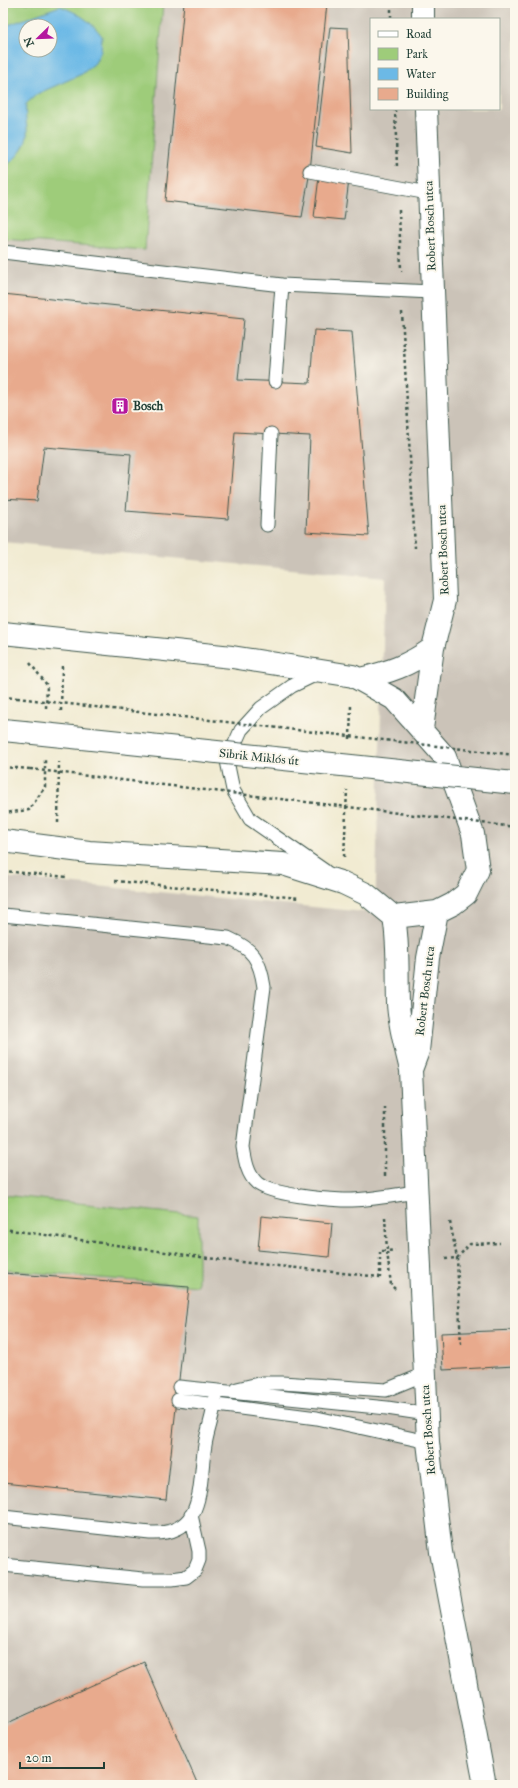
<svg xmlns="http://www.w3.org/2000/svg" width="518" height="1788" font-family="'IM FELL Great Primer',serif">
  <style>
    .industrial { fill: #cbc3b8; fill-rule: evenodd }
    .green { fill: #9ecc7a; stroke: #5e8457; fill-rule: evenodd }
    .water { fill: #6cb9e6; stroke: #467b8d; fill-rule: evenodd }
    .building { fill: #e8aa8d }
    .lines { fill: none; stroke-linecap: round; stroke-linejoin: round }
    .service-casing { stroke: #3e574c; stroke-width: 15 }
    .minor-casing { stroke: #3e574c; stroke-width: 24 }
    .secondary-casing { stroke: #3e574c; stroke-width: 24 }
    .path { stroke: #3e574c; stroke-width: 2.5; stroke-dasharray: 3 3; stroke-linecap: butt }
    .service { stroke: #fff; stroke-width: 13 }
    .minor { stroke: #fff; stroke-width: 22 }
    .secondary { stroke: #fff; stroke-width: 22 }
    .secondary-bridge-casing { stroke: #3e574c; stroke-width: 24; stroke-linecap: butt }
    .path-bridge { stroke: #3e574c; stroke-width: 2.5; stroke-dasharray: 3 3; stroke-linecap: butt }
    .secondary-bridge { stroke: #fff; stroke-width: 22 }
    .labels { text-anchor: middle; stroke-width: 4; stroke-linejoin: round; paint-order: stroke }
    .street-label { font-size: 12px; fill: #1f3d34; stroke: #fbf7ec }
    .poi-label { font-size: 12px; font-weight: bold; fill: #1f3d34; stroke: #fbf7ec; text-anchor: start }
  </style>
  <rect width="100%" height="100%" fill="#fbf7ec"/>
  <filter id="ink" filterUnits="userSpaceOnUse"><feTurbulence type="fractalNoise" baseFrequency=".025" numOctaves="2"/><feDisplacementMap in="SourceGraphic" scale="8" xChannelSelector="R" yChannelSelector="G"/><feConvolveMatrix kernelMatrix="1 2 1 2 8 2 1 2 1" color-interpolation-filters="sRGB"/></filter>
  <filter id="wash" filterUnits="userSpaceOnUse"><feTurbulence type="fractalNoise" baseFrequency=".012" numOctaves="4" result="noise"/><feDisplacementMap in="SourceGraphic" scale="16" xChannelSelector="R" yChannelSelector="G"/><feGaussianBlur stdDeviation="0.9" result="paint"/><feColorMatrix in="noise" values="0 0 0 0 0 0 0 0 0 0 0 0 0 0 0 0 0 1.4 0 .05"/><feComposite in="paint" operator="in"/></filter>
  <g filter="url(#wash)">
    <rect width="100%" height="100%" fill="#f1ebd2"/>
    <path class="industrial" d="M3,3H515V1785H3V877L375,913L385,578L3,542ZM371,19H499V109H371ZM26,26H50V50H26Z"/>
    <path class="green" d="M3,3H163L145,250L3,239ZM26,26H50V50H26Z
      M3,1195L198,1216V1286L3,1270Z"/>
    <path class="water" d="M60,6C78,13 90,20 102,36L101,51L95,63L82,74L37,94L26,104C25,114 26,120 27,129C29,145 16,160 3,167V27ZM26,26H50V50H26Z"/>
    <g id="blocks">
      <path class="building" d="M184,3H327L310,171L302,217L165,201Z
        M330,27L348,28L352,153L316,147Z
        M319,177L349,180L344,220L314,217Z
        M3,294L244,319L238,380L310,383L314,330L352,332L369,536L306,532L310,436L235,432L228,519L126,511L131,454L44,447L37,501L3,499Z
        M261,1216L332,1223L329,1257L258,1250Z
        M3,1273L189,1287L166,1500L3,1483Z
        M515,1330V1366L443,1370L441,1333Z
        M144,1662L198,1785H3V1725Z"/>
    </g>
  </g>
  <g filter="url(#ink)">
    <use href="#blocks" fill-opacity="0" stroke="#3e574c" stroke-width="1"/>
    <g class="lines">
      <defs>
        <path id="service" d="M310,171L428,193
          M3,252L282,285L432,292
          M275,381L282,285
          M267,525L271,434
          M321,672L292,686L261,708L241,730L227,761L233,790L250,819L325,871
          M3,915L228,938C253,949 260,959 264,987L243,1147C245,1159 247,1174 257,1183C272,1195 323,1199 343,1200C365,1201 394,1195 417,1192
          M179,1387L387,1408L427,1414
          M237,1389L263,1383H282L386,1390L425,1374
          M178,1400L317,1418L428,1442
          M3,1517L150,1533C207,1536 198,1484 205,1445C208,1426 216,1411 215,1391
          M3,1565L143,1579H172L186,1577L195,1570L199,1560V1551L191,1515"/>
        <path id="minor" d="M423,3V19
          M3,633L232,657L353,676L394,699L445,757L473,834L478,870L466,894L453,904L437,912L394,917L366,894L343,883L283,864L89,852L3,841
          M360,679C389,672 408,666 433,648
          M422,729L433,648L445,600L426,109
          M394,917C399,946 397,974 398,1003C399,1026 406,1048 411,1070L428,1442L441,1552L485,1785
          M412,1067L418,1051L428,958L437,912"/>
        <path id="secondary" d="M3,730L24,732"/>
      </defs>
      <use href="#service" class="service-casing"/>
      <use href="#minor" class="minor-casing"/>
      <use href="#secondary" class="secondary-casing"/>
      <path class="path" d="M391,3V19
        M395,109L397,167
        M399,210L401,271
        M402,312L415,548
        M30,663L47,685L46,708
        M3,697L17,698
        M61,711L62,666
        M350,739L351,705
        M3,767L30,769
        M3,813L29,810L45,787V759
        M58,823L59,762
        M344,857L347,790
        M3,871L67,877
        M115,881L300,898
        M385,1176V1107
        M385,1217L387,1251L395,1250
        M450,1222L457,1258L461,1346
        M3,1229L222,1260L380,1277V1251H387L391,1285L395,1289
        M445,1259L457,1258L470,1244L500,1243"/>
      <use href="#service" class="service"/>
      <use href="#minor" class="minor"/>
      <use href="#secondary" class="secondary"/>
      <defs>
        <path id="secondary-bridge" d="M24,732L515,783"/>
      </defs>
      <use href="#secondary-bridge" class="secondary-bridge-casing"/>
      <path class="path-bridge" d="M17,698L515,755
        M30,769L515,827"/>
      <use href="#secondary-bridge" class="secondary-bridge"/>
    </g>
  </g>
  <defs>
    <symbol id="building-square" viewBox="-11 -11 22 22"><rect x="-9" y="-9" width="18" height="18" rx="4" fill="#b5179e" stroke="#fbf7ec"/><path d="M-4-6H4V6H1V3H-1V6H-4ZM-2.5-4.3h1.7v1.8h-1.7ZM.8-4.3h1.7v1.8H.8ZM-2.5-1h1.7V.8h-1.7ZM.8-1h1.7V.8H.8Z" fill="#fff"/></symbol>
  </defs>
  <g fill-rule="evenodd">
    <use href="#building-square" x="110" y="396" width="20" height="20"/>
  </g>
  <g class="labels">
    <g class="street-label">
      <text transform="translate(430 226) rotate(-92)" y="4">Robert Bosch utca</text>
      <text transform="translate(443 550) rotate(-92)" y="4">Robert Bosch utca</text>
      <text transform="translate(259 757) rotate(6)" y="4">Sibrik Miklós út</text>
      <text transform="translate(425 991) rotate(-83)" y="4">Robert Bosch utca</text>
      <text transform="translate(428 1430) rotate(-94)" y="4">Robert Bosch utca</text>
    </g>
    <g class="poi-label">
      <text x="133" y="410">Bosch</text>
    </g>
  </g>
  <rect width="518" height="1788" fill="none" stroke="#fbf7ec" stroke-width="16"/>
  <rect x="370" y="18" width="130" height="92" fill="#fbf7ec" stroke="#a3ada2"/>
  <rect x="378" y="31" width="20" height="6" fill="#ffffff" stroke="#a3ada2"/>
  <text x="406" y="38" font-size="12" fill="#1f3d34">Road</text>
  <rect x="378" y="48" width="20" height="12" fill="#9ecc7a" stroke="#a3ada2"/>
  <text x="406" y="58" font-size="12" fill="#1f3d34">Park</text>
  <rect x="378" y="68" width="20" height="12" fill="#6cb9e6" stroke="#a3ada2"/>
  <text x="406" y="78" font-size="12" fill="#1f3d34">Water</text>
  <rect x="378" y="88" width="20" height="12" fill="#e8aa8d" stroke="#a3ada2"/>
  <text x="406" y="98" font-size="12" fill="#1f3d34">Building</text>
  <g transform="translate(38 38) rotate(247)"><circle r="19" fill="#fbf7ec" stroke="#a3ada2"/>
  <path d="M0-3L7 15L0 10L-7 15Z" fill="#b5179e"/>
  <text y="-6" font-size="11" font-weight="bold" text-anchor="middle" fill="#1f3d34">N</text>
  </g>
  <path d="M20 1762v6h84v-6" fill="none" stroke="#1f3d34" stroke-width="2"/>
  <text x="26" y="1762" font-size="12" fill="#1f3d34" stroke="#fbf7ec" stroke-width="3" paint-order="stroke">20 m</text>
</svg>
